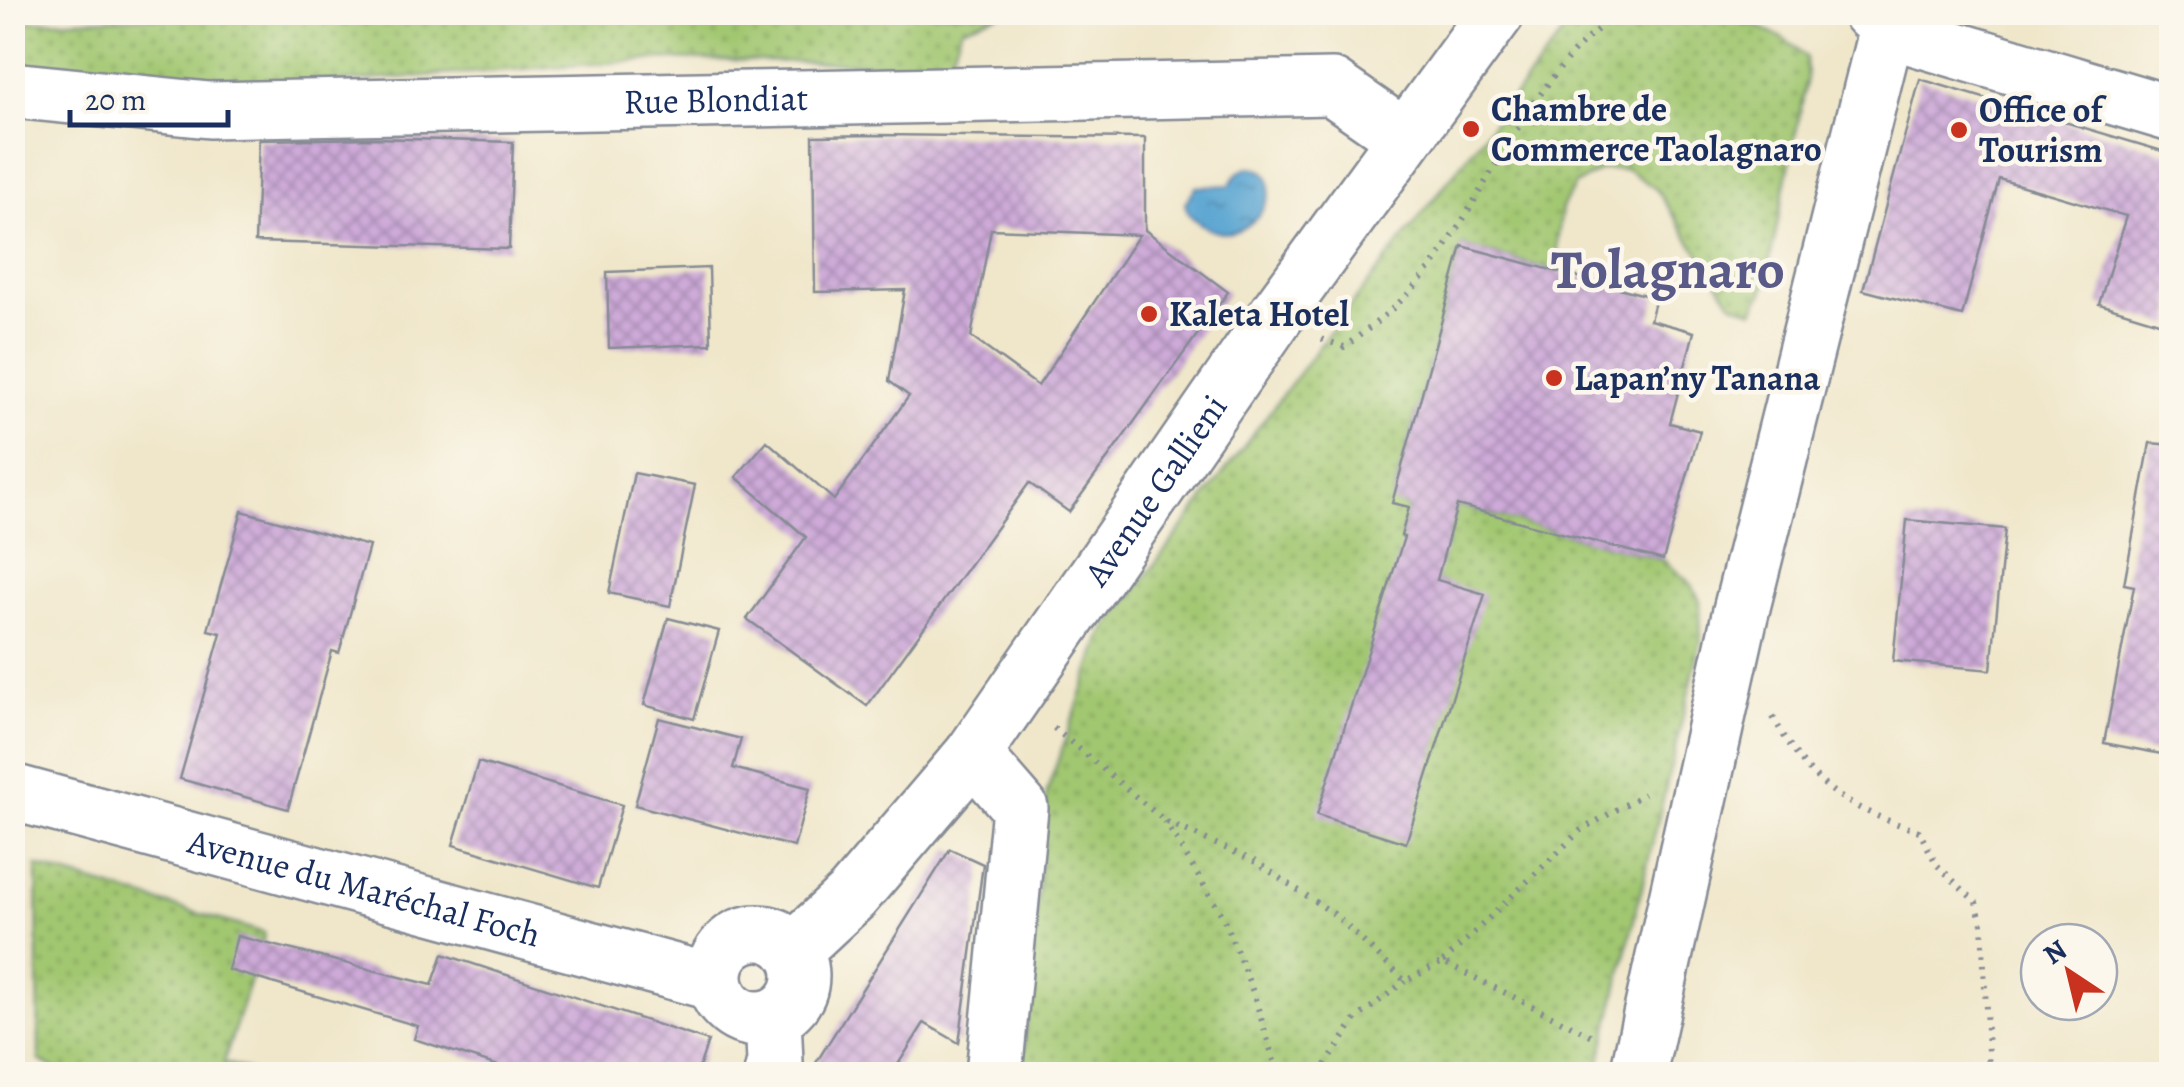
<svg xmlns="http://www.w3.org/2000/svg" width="2184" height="1087" font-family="Alegreya,serif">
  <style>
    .grass { fill: url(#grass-dots); stroke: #5e7b68; stroke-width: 2.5 }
    .water { fill: url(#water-ripples); stroke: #3a6a98; stroke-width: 2.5 }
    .building { fill: url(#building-cross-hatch); fill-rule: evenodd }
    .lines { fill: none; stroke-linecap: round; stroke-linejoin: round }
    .minor-casing { stroke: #868b94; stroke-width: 60 }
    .major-casing { stroke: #868b94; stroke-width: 60 }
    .path { stroke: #868b94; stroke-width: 6; stroke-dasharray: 2.5 8; stroke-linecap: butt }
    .minor { stroke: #fff; stroke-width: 55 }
    .major { stroke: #fff; stroke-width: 55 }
    .poi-dot { fill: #c8321e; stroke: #fbf7ec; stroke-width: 4 }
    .labels { text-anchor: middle; stroke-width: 9; stroke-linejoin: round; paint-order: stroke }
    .street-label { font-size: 35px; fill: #1b2f5e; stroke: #fbf7ec }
    .poi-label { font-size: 35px; font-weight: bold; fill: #1b2f5e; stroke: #fbf7ec; text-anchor: start }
    .town-label { font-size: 55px; font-weight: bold; fill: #5a5a89; stroke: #fbf7ec }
  </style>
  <defs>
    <pattern id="grass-dots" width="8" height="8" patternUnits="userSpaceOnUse" patternTransform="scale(2.5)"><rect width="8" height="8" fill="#a2c771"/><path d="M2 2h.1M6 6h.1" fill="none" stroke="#83a260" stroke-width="1.8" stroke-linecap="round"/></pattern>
    <pattern id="water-ripples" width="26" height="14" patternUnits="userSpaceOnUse" patternTransform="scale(2.5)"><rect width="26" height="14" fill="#59a4d1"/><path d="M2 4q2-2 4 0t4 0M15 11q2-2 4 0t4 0" fill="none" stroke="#4986ad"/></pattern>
    <pattern id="building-cross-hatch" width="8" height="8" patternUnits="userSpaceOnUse" patternTransform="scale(2.5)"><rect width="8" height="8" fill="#ceaad8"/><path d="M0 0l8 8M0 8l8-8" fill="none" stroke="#a68bb2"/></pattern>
  </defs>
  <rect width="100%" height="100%" fill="#fbf7ec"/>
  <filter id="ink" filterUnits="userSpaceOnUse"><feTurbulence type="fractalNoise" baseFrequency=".01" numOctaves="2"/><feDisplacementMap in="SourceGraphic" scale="20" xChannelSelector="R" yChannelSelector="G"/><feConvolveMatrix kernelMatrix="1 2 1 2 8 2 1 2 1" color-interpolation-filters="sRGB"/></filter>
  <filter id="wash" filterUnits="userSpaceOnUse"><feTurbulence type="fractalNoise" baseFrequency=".0048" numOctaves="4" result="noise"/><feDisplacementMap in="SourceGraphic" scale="40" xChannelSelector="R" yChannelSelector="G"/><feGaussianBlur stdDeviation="2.25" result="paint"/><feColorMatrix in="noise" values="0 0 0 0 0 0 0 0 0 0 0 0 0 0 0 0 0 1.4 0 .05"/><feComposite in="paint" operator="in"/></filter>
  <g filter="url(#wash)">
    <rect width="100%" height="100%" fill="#f0e7cb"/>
    <path class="grass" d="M221,12L1003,13L962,28L948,65L661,59L244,89L13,67L12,22L217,15Z
      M1579,13C1654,13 1749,0 1806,57L1807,78L1764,290L1753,311L1731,302L1657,190L1627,169L1601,170L1575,185L1562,208L1557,244L1560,272L1462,246L1392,502L1409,507L1401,536L1446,548L1457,505L1663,560L1692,585L1700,601L1701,641L1597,1074H1022L1047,791L1103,633L1324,340Z
      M37,866L265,933L224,1062L257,1074H64L39,1060Z"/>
    <path class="water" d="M1249,167C1298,170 1251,257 1204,226C1194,219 1187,215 1185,203L1196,187L1230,185L1238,173Z"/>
    <g id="blocks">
      <path class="building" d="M1920,79L2172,154V326L2099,304L2126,216L1999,179L1962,316L1863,290Z
        M879,135L1145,138V230L1228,292L1069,512L1029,483L867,706L747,619L806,537L736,477L767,441L834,500L909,396L889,381L905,290L815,292L813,136ZM991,229L1139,235L1038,386L971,337Z
        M374,138L513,142L509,249L255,242L259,140Z
        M1462,246L1656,298L1650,320L1694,332L1670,423L1700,431L1663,560L1457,505L1437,580L1485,594L1406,843L1317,815L1404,537L1401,536L1409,507L1392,503Z
        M709,268L711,344L609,348L607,272Z
        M2150,443L2172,445V756L2104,743L2134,586L2124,584Z
        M634,473L695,485L670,606L609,593Z
        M242,511L369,546L339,653L332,651L288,809L180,779L221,633L208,630Z
        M1907,520L2005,529L1991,670L1893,661Z
        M668,618L719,631L694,719L644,705Z
        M659,718L741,739L733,768L810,788L794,847L635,805Z
        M478,762L622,805L598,888L453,845Z
        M950,849L983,864L959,1043L924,1023L892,1074H809Z
        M237,936L432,985L443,954L708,1041L697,1074H523L414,1039L418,1026L228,970Z"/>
    </g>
  </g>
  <g filter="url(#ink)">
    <use href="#blocks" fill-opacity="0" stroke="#868b94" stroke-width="2.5"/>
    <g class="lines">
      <defs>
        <g id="minor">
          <path d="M1870,12L1889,30L2172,114"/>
          <path id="s1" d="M12,90L209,110L1332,87L1404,137"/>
          <path d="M973,754L1020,808L994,1074"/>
          <path d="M772,1074L775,1062L773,1017"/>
          <path d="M1638,1074L1740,615L1891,12"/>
        </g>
        <g id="major">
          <path id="s2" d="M12,792L715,983"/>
          <circle cx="758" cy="976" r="43"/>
          <path id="s3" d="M793,951L852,896L973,754L1277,314L1497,12"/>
        </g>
      </defs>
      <use href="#minor" class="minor-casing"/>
      <use href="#major" class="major-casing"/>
      <path class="path" d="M1322,339L1344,347C1384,318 1415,292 1443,251C1490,182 1550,49 1624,12
        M1773,717C1810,785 1845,808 1919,831L1937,865L1976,902L1982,924L1989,1074
        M1054,728L1165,821L1256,862L1334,914L1405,981L1443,962L1594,1037
        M1165,821L1223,917L1253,992L1278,1074
        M1443,962L1581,830L1644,794
        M1320,1074L1356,1019L1405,981"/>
      <use href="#minor" class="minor"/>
      <use href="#major" class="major"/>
    </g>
  </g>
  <g class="poi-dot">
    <circle cx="1471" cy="129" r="10"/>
    <circle cx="1959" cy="130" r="10"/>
    <circle cx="1149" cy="314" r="10"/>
    <circle cx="1554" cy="378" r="10"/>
  </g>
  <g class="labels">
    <g class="street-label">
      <text dy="12" stroke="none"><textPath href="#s1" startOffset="705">Rue Blondiat</textPath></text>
      <text dy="12" stroke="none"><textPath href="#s3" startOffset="588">Avenue Gallieni</textPath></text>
      <text dy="12" stroke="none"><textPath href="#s2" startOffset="365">Avenue du Maréchal Foch</textPath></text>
    </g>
    <g class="poi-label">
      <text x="1491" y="121">Chambre de<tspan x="1491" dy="40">Commerce Taolagnaro</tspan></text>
      <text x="1979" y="122">Office of<tspan x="1979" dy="40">Tourism</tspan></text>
      <text x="1169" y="326">Kaleta Hotel</text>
      <text x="1574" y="390">Lapan’ny Tanana</text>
    </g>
    <g class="town-label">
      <text x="1668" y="288">Tolagnaro</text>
    </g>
  </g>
  <rect width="2184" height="1087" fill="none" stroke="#fbf7ec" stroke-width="50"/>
  <g transform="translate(2069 972) rotate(325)"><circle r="48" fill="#fbf7ec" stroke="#a1a7b3" stroke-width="2.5"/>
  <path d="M0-8L18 38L0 25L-18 38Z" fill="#c8321e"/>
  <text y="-15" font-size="28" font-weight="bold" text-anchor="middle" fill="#1b2f5e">N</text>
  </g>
  <path d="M70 110v15h158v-15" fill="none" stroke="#1b2f5e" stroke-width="5"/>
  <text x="85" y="110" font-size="30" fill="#1b2f5e" stroke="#fbf7ec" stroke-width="8" paint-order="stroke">20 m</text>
</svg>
